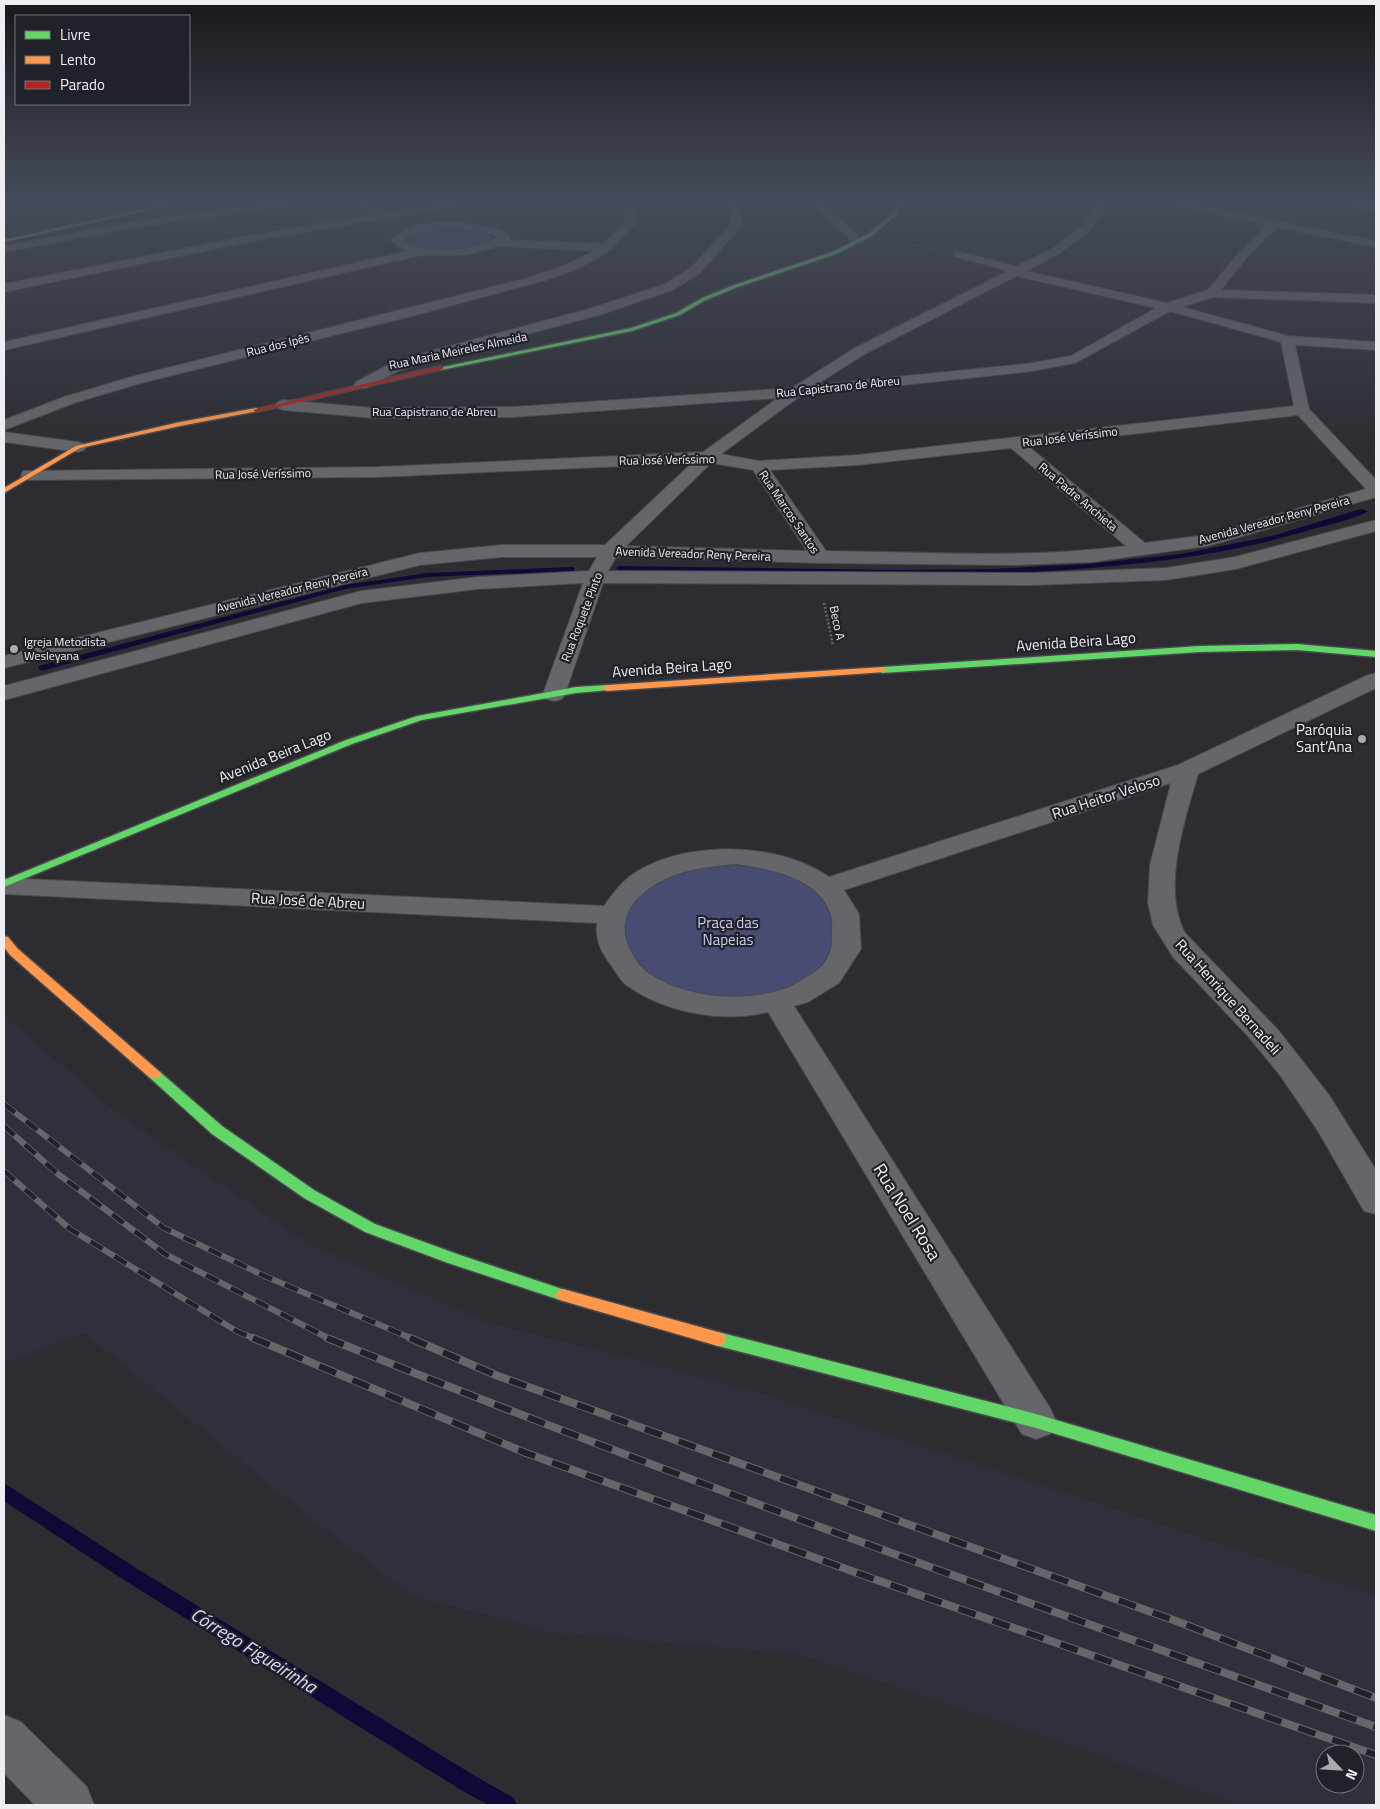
<svg xmlns="http://www.w3.org/2000/svg" width="1380" height="1809" font-family="'Titillium Web',sans-serif">
  <style>
    .built { fill: #2f303c; fill-rule: evenodd }
    .green { fill: #494c72 }
    .lines { fill: none; stroke-linecap: round; stroke-linejoin: round }
    .stream { fill: #100937; fill-rule: evenodd }
    .street-casing { stroke: #49494d; stroke-width: 2 }
    .fast-casing { stroke: #49494d; stroke-width: 3 }
    .slow-casing { stroke: #49494d; stroke-width: 3 }
    .jam-casing { stroke: #49494d; stroke-width: 3 }
    .path-far1 { stroke: #656669; stroke-width: 1; stroke-dasharray: 1 1; stroke-linecap: butt }
    .path { stroke: #656669; stroke-width: 2.5; stroke-dasharray: 2 2; stroke-linecap: butt }
    .street { fill: #656669; fill-rule: evenodd }
    .fast { fill: #63d668; fill-rule: evenodd }
    .slow { fill: #ff974d; fill-rule: evenodd }
    .jam { fill: #b3261e; fill-rule: evenodd }
    .rail-far1-casing { stroke: #666669; stroke-width: 6 }
    .rail-casing { stroke: #666669; stroke-width: 8 }
    .rail-far1 { stroke: #212229; stroke-width: 4.5; stroke-dasharray: 14; stroke-linecap: butt }
    .rail { stroke: #212229; stroke-width: 6; stroke-dasharray: 18; stroke-linecap: butt }
    .poi-dot { fill: #aaabb0; stroke: #212229; stroke-width: 2 }
    .labels { text-anchor: middle; stroke-width: 4.5; stroke-linejoin: round; paint-order: stroke }
    .far-street-label { font-size: 12px; fill: #eeeff4; stroke: #212229 }
    .far-poi-label { font-size: 12px; fill: #eeeff4; stroke: #212229; text-anchor: start }
    .street-label { font-size: 15px; fill: #eeeff4; stroke: #212229 }
    .poi-label { font-size: 15px; fill: #eeeff4; stroke: #212229; text-anchor: end }
    .park-label { font-size: 15px; fill: #c8ccf0; stroke: #212229 }
    .near-street-label { font-size: 18px; fill: #eeeff4; stroke: #212229 }
    .near-water-label { font-size: 19px; font-style: italic; fill: #d6dafd; stroke: #212229 }
  </style>
  <rect width="100%" height="100%" fill="#2c2c31"/>
  <path class="built" d="M4,1016L120,1115L308,1244L489,1323L759,1392L1376,1596V1805H1239L1200,1790L803,1655L549,1632L411,1595L293,1504L85,1333L4,1363ZM1325,1754H1355V1784H1325Z"/>
  <path class="green" d="M451,229L476,230L491,235L492,238C479,251 421,255 408,241C415,228 439,230 451,229Z
    M697,862L768,864L824,894L842,940L811,982L742,1003L666,992L620,954L619,908L637,887Z"/>
  <g class="lines">
    <path class="stream" d="M1361,509L1368,511C1357,519 1315,528 1299,533C1245,549 1188,558 1131,564C962,583 789,571 619,570L615,568L619,566L901,570L995,569L1088,564L1181,554L1272,536Z
      M571,567H574V571L427,577L345,589L45,670L42,671L38,668L39,666L345,585L427,573Z
      M4,1483L136,1568L475,1776L514,1798L517,1805H488L461,1790L124,1580L4,1501Z"/>
    <defs>
      <path id="street" d="M282,201H308L303,204L138,227L4,252V246L138,221Z
        M344,201H359L391,211L452,201H474L469,204L243,243L4,292V284L243,237L377,214Z
        M613,201C630,200 633,207 636,222L635,224L610,250L596,259L572,271L546,280L412,316L141,383L74,403L4,430V420L64,397L131,377L524,279L563,266L594,251L499,246L467,255H423L4,350V342L408,251L402,249L391,241C411,213 478,222 506,232L510,238L508,240L603,244L626,222L623,209ZM452,229L483,231L498,237C474,252 428,256 403,240L416,233Z
        M724,201H734L741,215L740,227L700,273L673,290L599,315L437,358L398,371L366,388H356L354,385L356,382L388,365L427,352L589,309L665,284L692,267L730,226L731,215Z
        M806,201L822,202L862,239L864,241L862,243H854L814,206Z
        M1091,201H1101L1103,209L1091,230L1060,253L1026,271L1167,303L1208,290L1239,253L1267,225L1167,204L1162,201H1181L1376,241V247L1277,227L1247,257L1221,290L1376,295V303L1213,297L1182,307L1288,336L1376,342V350L1295,345L1309,409L1376,480V497L1208,546L1092,562L1013,565L820,563L616,557L608,571L1035,573L1166,568L1235,557L1376,520V531L1236,569L1166,580L1035,585L603,583L565,694L562,699L554,701L546,699L543,694L583,583L478,589L362,603L4,700V686L361,591L478,577L589,571L597,557H502L420,565L4,668V656L420,553L502,545H605L692,463L378,477L29,480L23,479L21,475L23,471L378,467L703,452L778,398L513,417L374,418L283,410L278,408L275,405L278,402L283,400L374,408L513,407L792,388L853,349L1006,272L1001,269L956,257L954,255L956,253L960,252L1009,264L1015,267L1052,249L1083,226L1093,209ZM1016,276L1156,308L1071,356L1026,364L816,385L863,355ZM1170,311L1281,342L1294,406L858,455L759,461L721,454L800,396L1026,372L1075,363ZM1298,415L1366,489L1206,535L1145,543L1028,446ZM1011,448L1126,546C1027,559 925,552 826,551L770,470L858,465ZM711,463L753,470L807,551L626,546Z
        M1332,201H1351L1376,206V212L1333,203Z
        M4,432L78,442L84,444L86,447L84,450L78,452L4,442Z
        M1376,673V688L1198,774C1185,819 1161,889 1185,933L1279,1031L1329,1095L1376,1170V1214L1364,1211L1318,1131L1280,1075L1247,1035L1173,957L1153,925L1148,903L1150,865L1171,783L844,890L859,914L861,949L839,983L808,1002L794,1006L1050,1408L1056,1421L1050,1434L1036,1439L1022,1434L768,1012C722,1023 666,1013 628,986C621,982 616,972 611,965C601,952 595,940 597,923L4,894V878L604,906C611,896 619,885 629,877C679,839 779,841 829,877L1178,765L1368,675ZM737,864C769,869 817,877 830,912C833,919 832,928 832,935C833,953 826,966 810,975C802,979 795,985 787,988C743,1003 687,999 648,973C637,965 627,947 625,935C623,920 629,907 639,897C667,871 700,867 737,864Z
        M4,1715L21,1722L87,1787L94,1805H35L4,1773Z"/>
      <path id="fast" d="M181,201H188L4,242V240Z
        M895,201H899L898,213L872,236L836,254L738,287L706,300L680,315L632,331L441,370L438,368L631,328L676,313L702,298L734,285L832,252L868,234L894,213Z
        M1297,644L1376,651V657L1297,650L1200,652L882,673L878,670L882,667L1200,646Z
        M607,685L610,686V690L576,693L422,720L352,744L4,887V880L346,740L417,716L576,687Z
        M155,1070L160,1072L222,1126L314,1190L375,1224L457,1254L568,1291L571,1295L568,1299L563,1301L448,1263L365,1232L304,1198L212,1134L150,1078L149,1075L150,1072Z
        M718,1332L1036,1414L1376,1515V1531L1036,1428L718,1346L712,1344L710,1339L712,1334Z"/>
      <path id="slow" d="M256,408L258,409V411L180,426L80,448L4,493V488L76,446L180,422Z
        M882,667L885,668V672L607,691L602,688L607,685Z
        M4,936L8,937L18,949L160,1072L161,1075L160,1078H150L10,955L4,947Z
        M563,1289L718,1332L724,1334L726,1339L724,1344L718,1346L563,1301L558,1299L555,1295L558,1291Z"/>
      <path id="jam" d="M441,366L443,367V369L256,412L253,410Z"/>
    </defs>
    <use href="#street" class="street-casing"/>
    <use href="#fast" class="fast-casing"/>
    <use href="#slow" class="slow-casing"/>
    <use href="#jam" class="jam-casing"/>
    <path class="path-far1" d="M900,242L938,250"/>
    <path class="path" d="M824,603L833,646"/>
    <use href="#street" class="street"/>
    <use href="#fast" class="fast"/>
    <use href="#slow" class="slow"/>
    <use href="#jam" class="jam"/>
    <defs>
      <path id="rail-far1" d="M4,1104L164,1228L267,1277L413,1339
        M4,1126L58,1174L165,1254L330,1339
        M4,1171L70,1229L238,1332L256,1339"/>
      <path id="rail" d="M253,1338L526,1453L871,1578L1376,1755
        M327,1338C673,1478 1025,1601 1376,1727
        M410,1338L498,1376L1176,1621L1376,1698"/>
    </defs>
    <use href="#rail-far1" class="rail-far1-casing"/>
    <use href="#rail" class="rail-casing"/>
    <use href="#rail-far1" class="rail-far1"/>
    <use href="#rail" class="rail"/>
  </g>
  <linearGradient id="sky" x2="0" y2="1"><stop stop-color="#18181b"/><stop offset="0.44" stop-color="#454b5a"/><stop offset="1" stop-color="#454b5a" stop-opacity="0"/></linearGradient>
  <rect width="1380" height="454" fill="url(#sky)"/>
  <g class="poi-dot">
    <circle cx="14" cy="649" r="5"/>
    <circle cx="1362" cy="739" r="5"/>
  </g>
  <g class="labels">
    <g class="far-street-label">
      <text transform="translate(278 345) rotate(-14)" y="4">Rua dos Ipês</text>
      <text transform="translate(458 351) rotate(-12)" y="4">Rua Maria Meireles Almeida</text>
      <text transform="translate(838 387) rotate(-6)" y="4">Rua Capistrano de Abreu</text>
      <text x="434" y="416">Rua Capistrano de Abreu</text>
      <text transform="translate(1070 437) rotate(-7)" y="4">Rua José Veríssimo</text>
      <text transform="translate(667 460) rotate(-1)" y="4">Rua José Veríssimo</text>
      <text transform="translate(263 474) rotate(-1)" y="4">Rua José Veríssimo</text>
      <text transform="translate(1078 497) rotate(40)" y="4">Rua Padre Anchieta</text>
      <text transform="translate(789 512) rotate(56)" y="4">Rua Marcos Santos</text>
      <text transform="translate(1274 520) rotate(-15)" y="4">Avenida Vereador Reny Pereira</text>
      <text transform="translate(693 554) rotate(2)" y="4">Avenida Vereador Reny Pereira</text>
      <text transform="translate(292 590) rotate(-14)" y="4">Avenida Vereador Reny Pereira</text>
      <text transform="translate(582 617) rotate(-69)" y="4">Rua Roquete Pinto</text>
      <text transform="translate(837 623) rotate(78)" y="4">Beco A</text>
    </g>
    <g class="far-poi-label">
      <text x="24" y="646">Igreja Metodista<tspan x="24" dy="14">Wesleyana</tspan></text>
    </g>
    <g class="street-label">
      <text transform="translate(1076 642) rotate(-4)" y="5">Avenida Beira Lago</text>
      <text transform="translate(672 668) rotate(-4)" y="5">Avenida Beira Lago</text>
      <text transform="translate(275 756) rotate(-22)" y="5">Avenida Beira Lago</text>
      <text transform="translate(1106 797) rotate(-18)" y="5">Rua Heitor Veloso</text>
      <text transform="translate(308 901) rotate(3)" y="5">Rua José de Abreu</text>
      <text transform="translate(1228 997) rotate(48)" y="5">Rua Henrique Bernadeli</text>
    </g>
    <g class="poi-label">
      <text x="1352" y="735">Paróquia<tspan x="1352" dy="17">Sant’Ana</tspan></text>
    </g>
    <g class="park-label">
      <text x="728" y="928">Praça das<tspan x="728" dy="17">Napeias</tspan></text>
    </g>
    <g class="near-street-label">
      <text transform="translate(907 1212) rotate(58)" y="6">Rua Noel Rosa</text>
    </g>
    <g class="near-water-label">
      <text transform="translate(254 1650) rotate(32)" y="7">Córrego Figueirinha</text>
    </g>
  </g>
  <rect width="1380" height="1809" fill="none" stroke="#eeeff4" stroke-width="10"/>
  <rect x="15" y="15" width="175" height="90" fill="#212229" stroke="#73747a"/>
  <rect x="25" y="31" width="25" height="8" fill="#63d668" stroke="#73747a"/>
  <text x="60" y="40" font-size="15" fill="#eeeff4">Livre</text>
  <rect x="25" y="56" width="25" height="8" fill="#ff974d" stroke="#73747a"/>
  <text x="60" y="65" font-size="15" fill="#eeeff4">Lento</text>
  <rect x="25" y="81" width="25" height="8" fill="#b3261e" stroke="#73747a"/>
  <text x="60" y="90" font-size="15" fill="#eeeff4">Parado</text>
  <g transform="translate(1340 1769) rotate(115)"><circle r="24" fill="#212229" stroke="#73747a"/>
  <path d="M0-4L9 19L0 12L-9 19Z" fill="#aaabb0"/>
  <text y="-8" font-size="14" font-weight="bold" text-anchor="middle" fill="#eeeff4">N</text>
  </g>
</svg>
